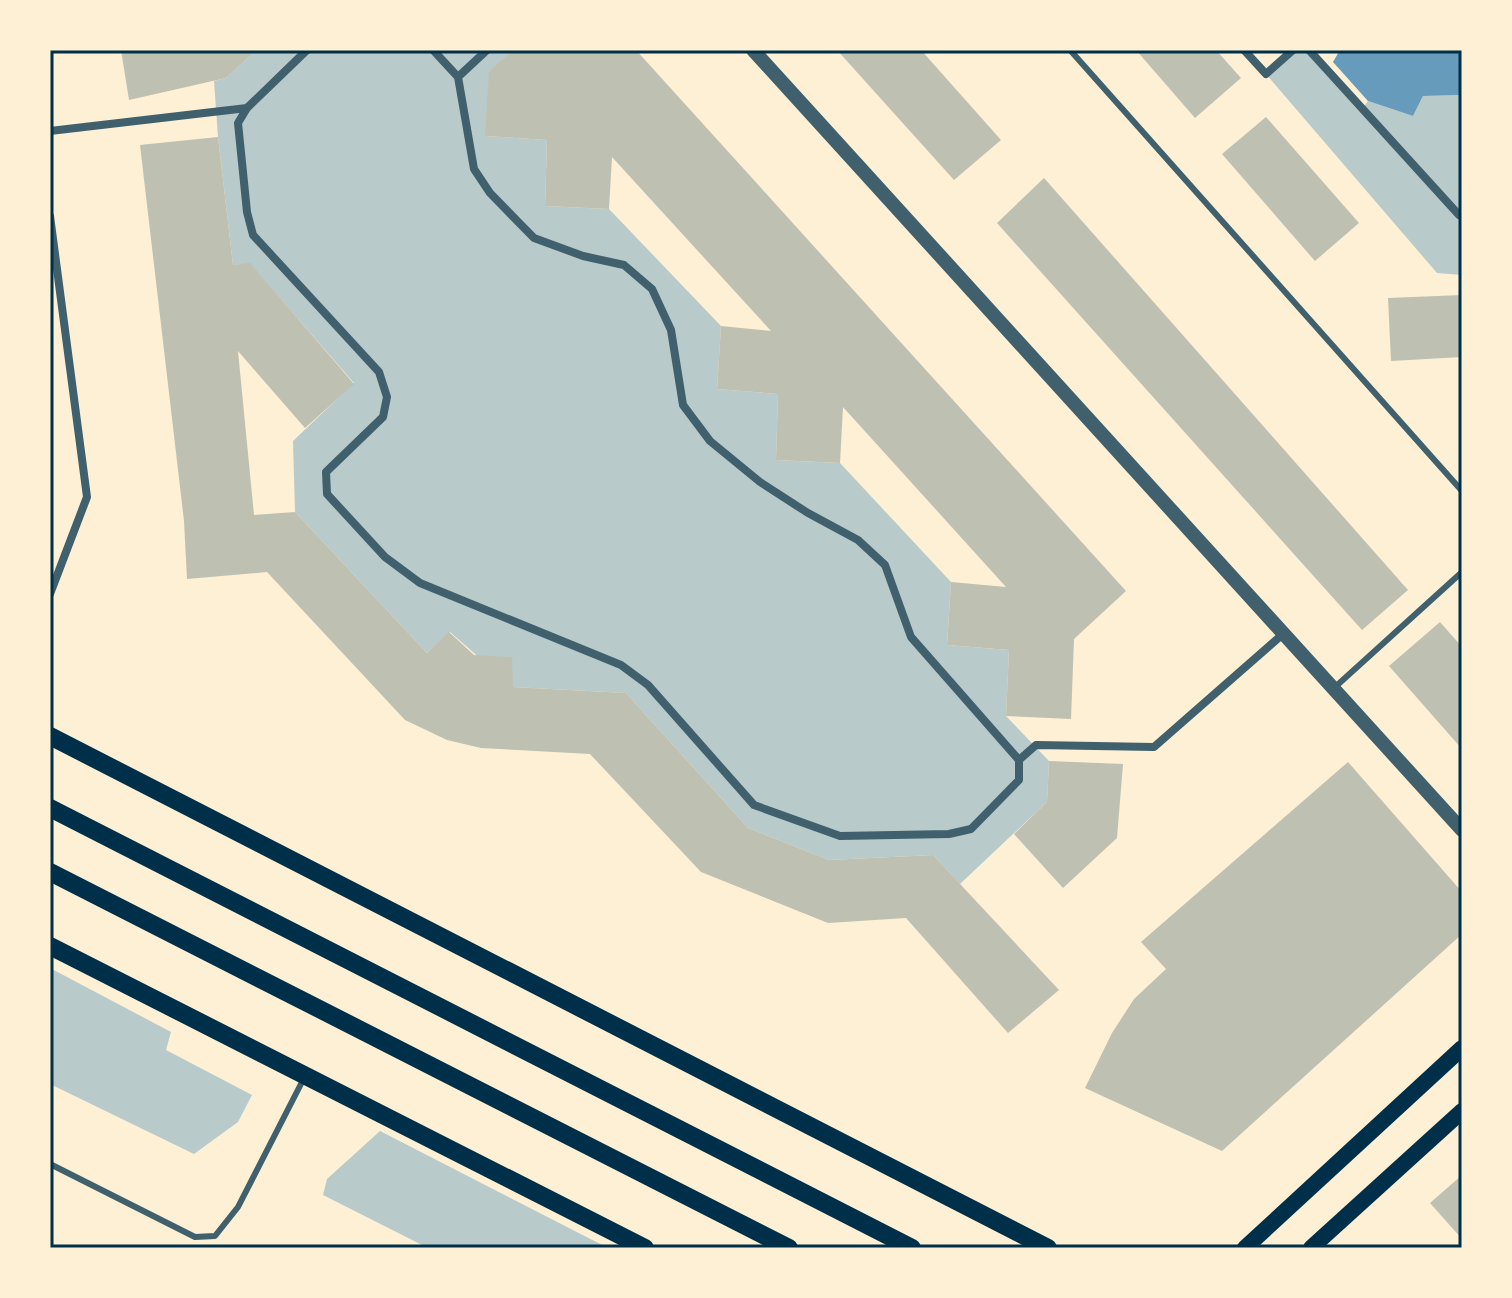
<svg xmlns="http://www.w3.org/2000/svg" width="1512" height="1298" font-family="Figtree,sans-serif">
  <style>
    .green { fill: #b9caca }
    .water { fill: #669bbc }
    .building { fill: #bec0b2 }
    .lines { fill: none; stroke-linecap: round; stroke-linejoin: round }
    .service { stroke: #3f606c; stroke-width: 6 }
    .minor { stroke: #3f606c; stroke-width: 8 }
    .tertiary { stroke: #3f606c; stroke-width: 14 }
    .secondary { stroke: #003049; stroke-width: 16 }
    .primary { stroke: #003049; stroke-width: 18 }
    .neatline { fill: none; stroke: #003049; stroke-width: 3 }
  </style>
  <rect width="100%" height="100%" fill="#fdf0d5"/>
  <path class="green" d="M257,50H513L485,136L547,140L545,206L609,209L721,326L717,389L778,394L776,460L840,463L951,582L947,645L1009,650L1006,716L1049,761L1047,802L960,884L933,855L829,860L748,828L626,693L513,687L450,632L427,653L295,512L293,441L354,383L250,264L233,265L218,137L214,81L226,78Z
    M1293,50H1309L1363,108L1368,101L1413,116L1423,96L1462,95V275L1437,273L1266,74Z
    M50,968L171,1032L166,1050L252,1095L238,1122L194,1154L50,1084Z
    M380,1131L608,1248H428L323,1195L327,1179Z"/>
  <path class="water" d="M1340,50H1462V95L1423,96L1413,116L1368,101L1333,62Z"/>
  <path class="building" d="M121,50H257L226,78L129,100Z
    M513,50H636L1126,591L1074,639L1071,719L1006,716L1009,650L947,645L951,582L1006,587L843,407L840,463L776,460L778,394L717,389L721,326L771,331L612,157L609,209L545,206L547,140L485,136L489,72Z
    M837,50H921L1001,140L954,180Z
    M1136,50H1216L1241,78L1195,118Z
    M1266,117L1359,223L1315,261L1222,154Z
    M218,137L233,265L250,263L354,384L305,428L238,351L254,515L295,512L427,653L449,632L474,655L512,657L513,687L626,693L748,828L829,860L933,855L1059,990L1008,1033L906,918L828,923L701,872L590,754L481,748L447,740L405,720L267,572L187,579L184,521L140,145Z
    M1044,178L1408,590L1362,630L997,223Z
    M1462,295V357L1391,361L1388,298Z
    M1440,622L1462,647V749L1389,666Z
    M1049,761L1123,764L1117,838L1063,888L1014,834L1047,802Z
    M1348,762L1462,892V934L1222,1151L1085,1088L1112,1033L1134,999L1166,969L1141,942Z
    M1462,1175V1239L1430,1203Z"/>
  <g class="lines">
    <path class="service" d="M1070,50L1462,491
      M1334,688L1462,572
      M50,1164L195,1237L215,1236L238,1207L304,1078"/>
    <path class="minor" d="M307,50L247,108L238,123L247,212L253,235L379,372L387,397L383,417L326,472L327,494L385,557L420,583L621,665L648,685L754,805L840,836L949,834L971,829L1019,780V760L911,637L885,565L858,540L808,513L760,482L710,441L683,405L671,330L652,289L624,265L583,256L534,238L490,193L474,169L458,77L433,50
      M1244,50L1266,74L1293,50
      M1309,50L1459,215L1462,212
      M458,77L487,50
      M50,131L247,108
      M50,216L87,497L50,594
      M1019,760L1036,745L1154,747L1283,634"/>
    <path class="tertiary" d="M753,50L1462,830"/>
    <path class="secondary" d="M1245,1248L1462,1048
      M1311,1248L1462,1111"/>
    <path class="primary" d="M50,736L1048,1248
      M50,808L912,1248
      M50,872L789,1248
      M50,946L645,1248"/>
  </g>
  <rect width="1512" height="1298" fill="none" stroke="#fdf0d5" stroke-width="104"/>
  <rect x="52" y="52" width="1408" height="1194" class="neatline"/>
</svg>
